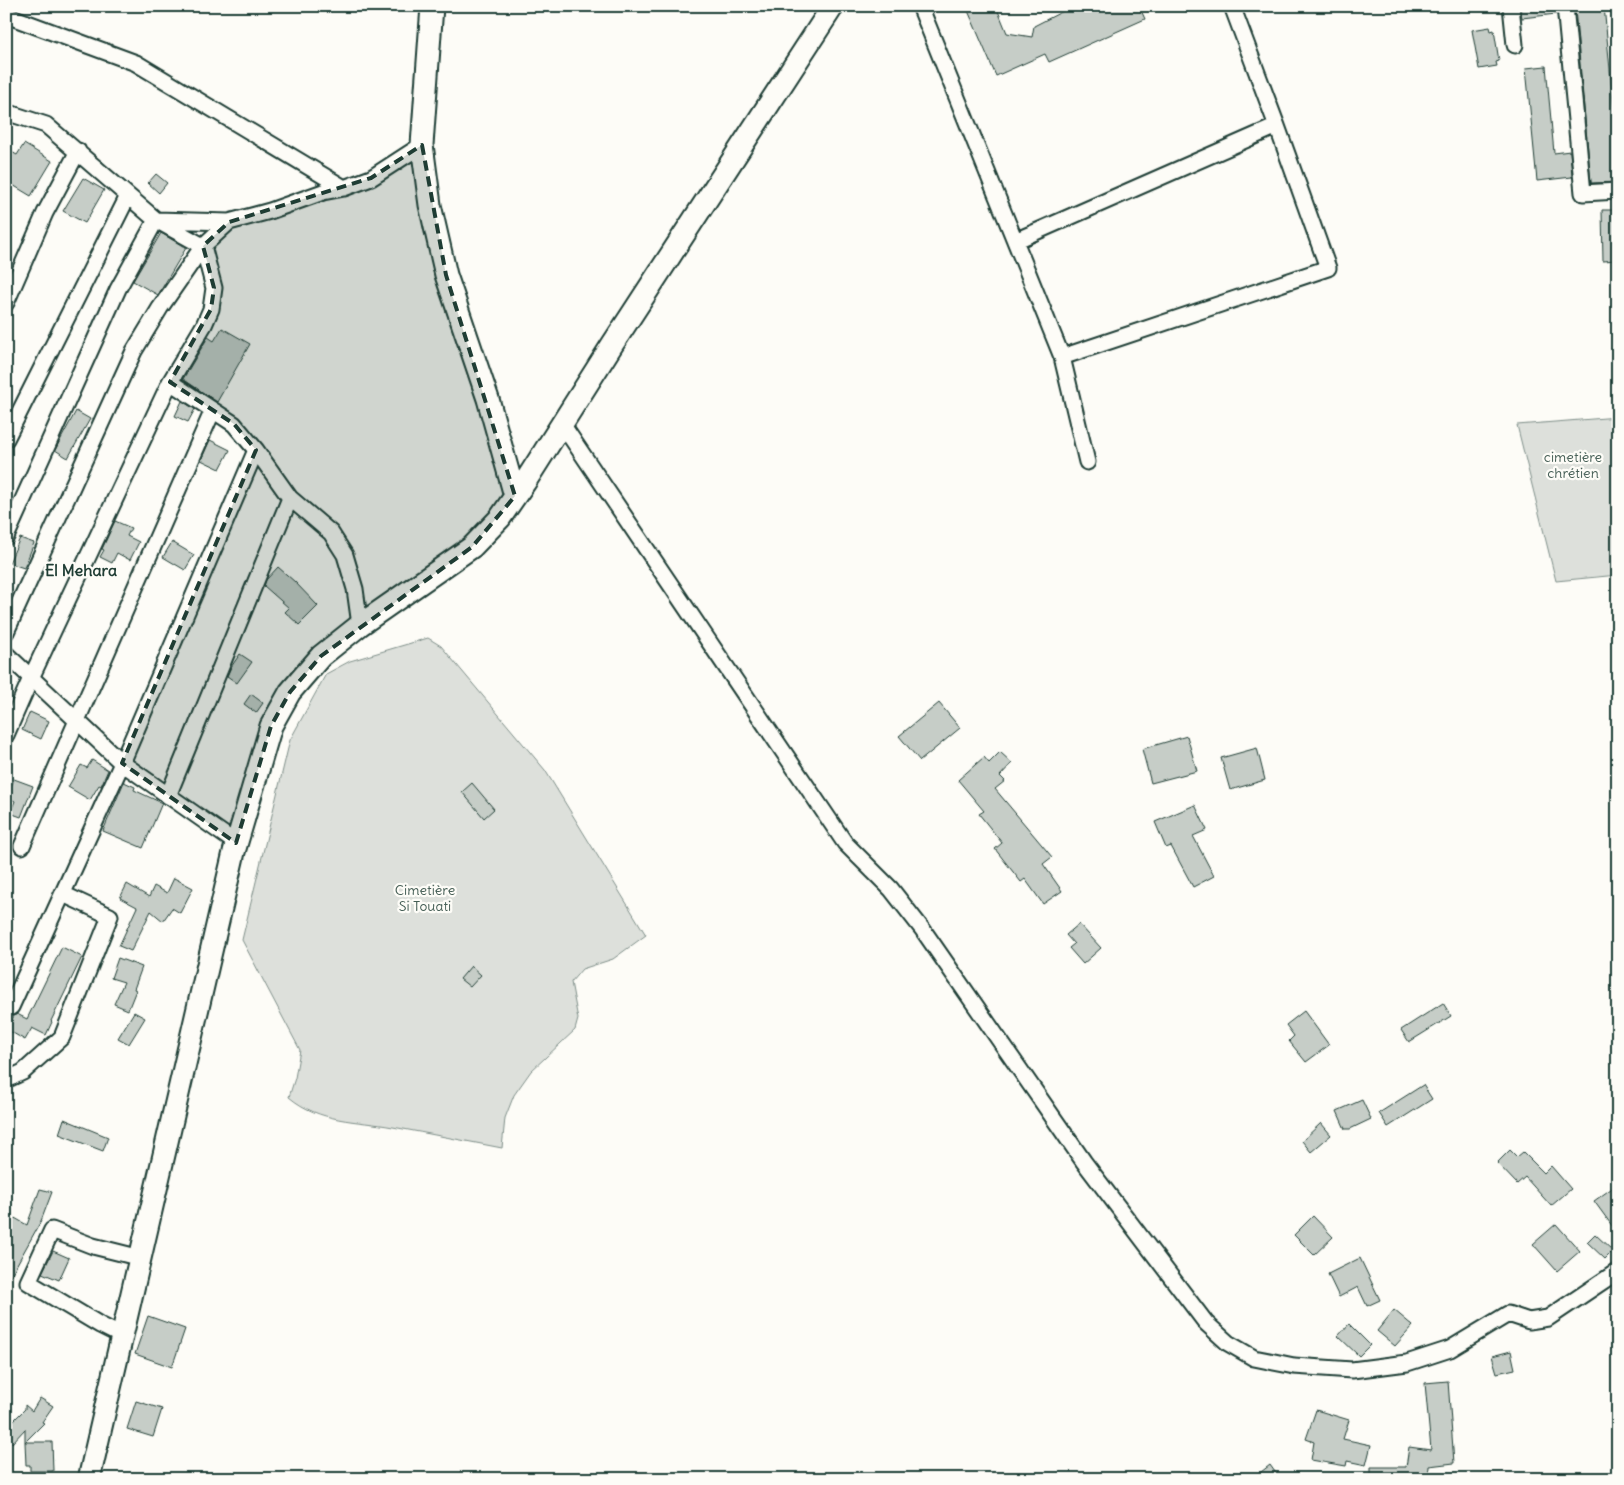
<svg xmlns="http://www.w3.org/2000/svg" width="1624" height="1485" font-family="Delius,sans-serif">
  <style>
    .green { fill: #dde0db; stroke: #7e8e88 }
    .building { fill: #c6cdc7; stroke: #1f3d34 }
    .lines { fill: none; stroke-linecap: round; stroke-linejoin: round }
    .street-casing { stroke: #1f3d34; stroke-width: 19 }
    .secondary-casing { stroke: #1f3d34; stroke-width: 25 }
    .street { stroke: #fdfcf7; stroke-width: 15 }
    .secondary { stroke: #fdfcf7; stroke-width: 21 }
    .marked { fill: #1f3d34; fill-opacity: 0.2; stroke: #1f3d34; stroke-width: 4; stroke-dasharray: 10 6; stroke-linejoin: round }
    .labels { text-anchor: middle; stroke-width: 4.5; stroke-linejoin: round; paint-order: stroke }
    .park-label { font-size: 14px; fill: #455e55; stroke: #fdfcf7 }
    .quarter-label { font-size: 16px; font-weight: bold; fill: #1f3d34; stroke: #fdfcf7 }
  </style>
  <rect width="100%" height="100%" fill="#fdfcf7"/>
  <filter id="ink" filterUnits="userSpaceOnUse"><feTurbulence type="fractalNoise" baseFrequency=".02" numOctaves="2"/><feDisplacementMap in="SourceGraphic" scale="10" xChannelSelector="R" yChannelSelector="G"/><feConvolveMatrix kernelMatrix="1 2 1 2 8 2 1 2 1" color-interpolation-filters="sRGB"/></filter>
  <g filter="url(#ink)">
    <path class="green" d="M1618,417V575L1556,581L1517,425Z
      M428,638L441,646L545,770L646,935L613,959L582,969L571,982L578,1019L575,1030L531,1071L514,1095L505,1118L502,1148C466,1141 430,1134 393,1127C356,1120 320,1123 289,1097L295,1078L300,1050L242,940L290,740L326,674L350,661Z"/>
    <path class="building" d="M966,6H996L1007,33L1032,37L1034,26L1073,6H1139L1145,19L1049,62L1045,54L996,76Z
      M1520,6H1555L1556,14L1522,18Z
      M1604,6L1618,154V182L1591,183L1575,9Z
      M1490,27L1491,31L1494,30L1499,61L1496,62L1497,66L1479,69L1472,30Z
      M1546,66L1554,153L1570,151L1572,177L1537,181L1526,68Z
      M24,144L52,161L31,196L6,181V149L17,155Z
      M156,174L167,183L159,193L148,183Z
      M83,178L104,190L85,223L63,211Z
      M1602,210H1618V260L1603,261Z
      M161,233L186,248L158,295L133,281Z
      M222,328L250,344L217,402L183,379L208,337L214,341Z
      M182,401L195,409L188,422L175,416Z
      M76,411L90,419L68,458L55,450Z
      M210,440L230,450L220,469L201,460Z
      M115,521L131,528L127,536L139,542L130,560L117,553L112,563L100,557L104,550L102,549Z
      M20,538L34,543L24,568L9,563Z
      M172,542L194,555L185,570L163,557Z
      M278,567L295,582L318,606L299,625L285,612L289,608L264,586L266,580Z
      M240,654L252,662L237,683L227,676L231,667Z
      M251,694L263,703L256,713L244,704Z
      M939,703L960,728L920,761L899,736Z
      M30,712L49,721L41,739L22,730Z
      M1187,736L1197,771L1151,783L1142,749Z
      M1257,748L1265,780L1230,790L1221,758Z
      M1000,752L1012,763L1000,776L1005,781L995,789L1052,857L1043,864L1062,891L1043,904L1025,879L1021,882L995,849L1002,843L979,814L984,811L958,780L984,757L989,763Z
      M92,760L108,770L101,786L99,785L90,800L68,787L81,765L87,768Z
      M14,779L33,786L21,817L10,813L15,801L7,797Z
      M124,782L135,787L134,790L162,803L143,848L103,831Z
      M472,783L494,809L484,818L462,792Z
      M1195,805L1207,830L1193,836L1214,876L1193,887L1171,846L1166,848L1155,822Z
      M174,878L193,888L180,913L172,908L163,921L151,911L131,951L119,946L137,907L120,898L127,884L149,897L154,886L167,893Z
      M1079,924L1101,948L1083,964L1069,948L1074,944L1066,935Z
      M62,947L82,957L51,1021L52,1022L46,1035L32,1028L25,1040L6,1029L14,1016L17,1014L27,1019Z
      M118,958L142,967L134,989L136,990L128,1010L114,1004L124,982L111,978Z
      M471,966L481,975L470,987L460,979Z
      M1443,1003L1451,1016L1409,1042L1401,1030Z
      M1304,1011L1329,1045L1306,1062L1289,1041L1294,1036L1286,1025Z
      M134,1012L145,1018L129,1044L118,1038Z
      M1423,1085L1432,1099L1388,1127L1379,1113Z
      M1362,1100L1371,1119L1350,1129H1345L1337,1111Z
      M64,1119L108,1137L103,1151L59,1134Z
      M1321,1123L1331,1135L1311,1152L1302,1141Z
      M1510,1150L1517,1157L1523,1152L1544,1173L1551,1166L1571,1189L1551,1206L1525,1177L1517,1184L1497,1163Z
      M1618,1184V1234L1594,1201Z
      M40,1189L52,1192L41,1221L6,1284V1213L27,1225Z
      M1313,1216L1333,1237L1314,1255L1294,1235Z
      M1556,1224L1580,1251L1557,1271L1533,1244Z
      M1595,1234L1613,1251L1605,1259L1587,1242Z
      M53,1251L69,1258L59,1280L42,1273Z
      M1360,1258L1380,1300L1367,1306L1358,1287L1339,1297L1328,1274Z
      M1394,1310L1413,1326L1395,1346L1377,1331Z
      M148,1316L185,1329L172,1367L135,1354Z
      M1349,1324L1370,1345L1359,1356L1338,1336Z
      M1511,1351L1515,1369L1497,1373L1492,1356Z
      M1448,1381L1454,1463L1429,1466L1428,1479H1371V1467H1406L1409,1447L1431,1450L1425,1383Z
      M40,1398L53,1406L42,1422L44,1423L25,1442V1429L12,1443L6,1437V1428L25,1409V1405L32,1411Z
      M136,1401L162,1409L153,1437L127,1429Z
      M1316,1410L1349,1420L1343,1439L1371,1445L1366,1465L1347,1461L1346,1466L1311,1460L1314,1442L1306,1439Z
      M25,1442H52L53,1471H30V1465H26Z
      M1270,1465L1280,1479H1252Z"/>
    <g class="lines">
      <defs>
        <path id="street" d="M920,6L1062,357L1087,462
          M1511,6L1515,45
          M1565,6L1583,193L1618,191
          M6,15L136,63L344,188L371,178L422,145
          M6,112L46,125L156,220L203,246L214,288L211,309L204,325L170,382L31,678L6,735
          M1015,241L1277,126
          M6,303L45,213L78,151
          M1062,357L1328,268L1277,126L1232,6
          M170,382L234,424L256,450L290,498L331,533L345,555L355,589L360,625
          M562,424L845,843L891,889L923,930L1084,1162L1206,1323L1228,1343L1254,1358L1294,1366L1352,1370L1407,1363L1450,1349L1508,1314L1529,1321L1548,1318L1618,1271
          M6,439L128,196
          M6,537L118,289L156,220L229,222
          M6,632L134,351L160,308L203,246L229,222L270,211L323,192L344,188
          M6,654L122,763L236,843
          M168,796L290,498
          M22,846L213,410
          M11,1007L122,763L256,450
          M6,1080L23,1072L62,1037L110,916L63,894
          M122,1336L100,1325L28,1282L52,1230L93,1246L141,1258"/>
        <path id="secondary" d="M432,6L422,145L430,205L446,275L488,399L515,496
          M89,1479L234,852L271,726L290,692L321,656L360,625L472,547L500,518L525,482L612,345L833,6"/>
      </defs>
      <use href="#street" class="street-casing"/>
      <use href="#secondary" class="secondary-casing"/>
      <use href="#street" class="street"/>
      <use href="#secondary" class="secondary"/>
    </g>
  </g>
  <path class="marked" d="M422,145L446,275L515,496L472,547L321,656L290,692L271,726L236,843L122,763L256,450L234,424L170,382L211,309L214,288L203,246L229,222L371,178Z"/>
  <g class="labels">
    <g class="park-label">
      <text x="1573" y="462">cimetière<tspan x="1573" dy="16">chrétien</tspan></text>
      <text x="425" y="895">Cimetière<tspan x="425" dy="16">Si Touati</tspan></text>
    </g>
    <g class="quarter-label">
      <text x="81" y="576">El Mehara</text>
    </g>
  </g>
  <rect width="1624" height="1485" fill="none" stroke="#fdfcf7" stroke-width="25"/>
  <rect x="12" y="12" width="1599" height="1460" fill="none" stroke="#1f3d34" stroke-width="2" filter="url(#ink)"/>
</svg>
